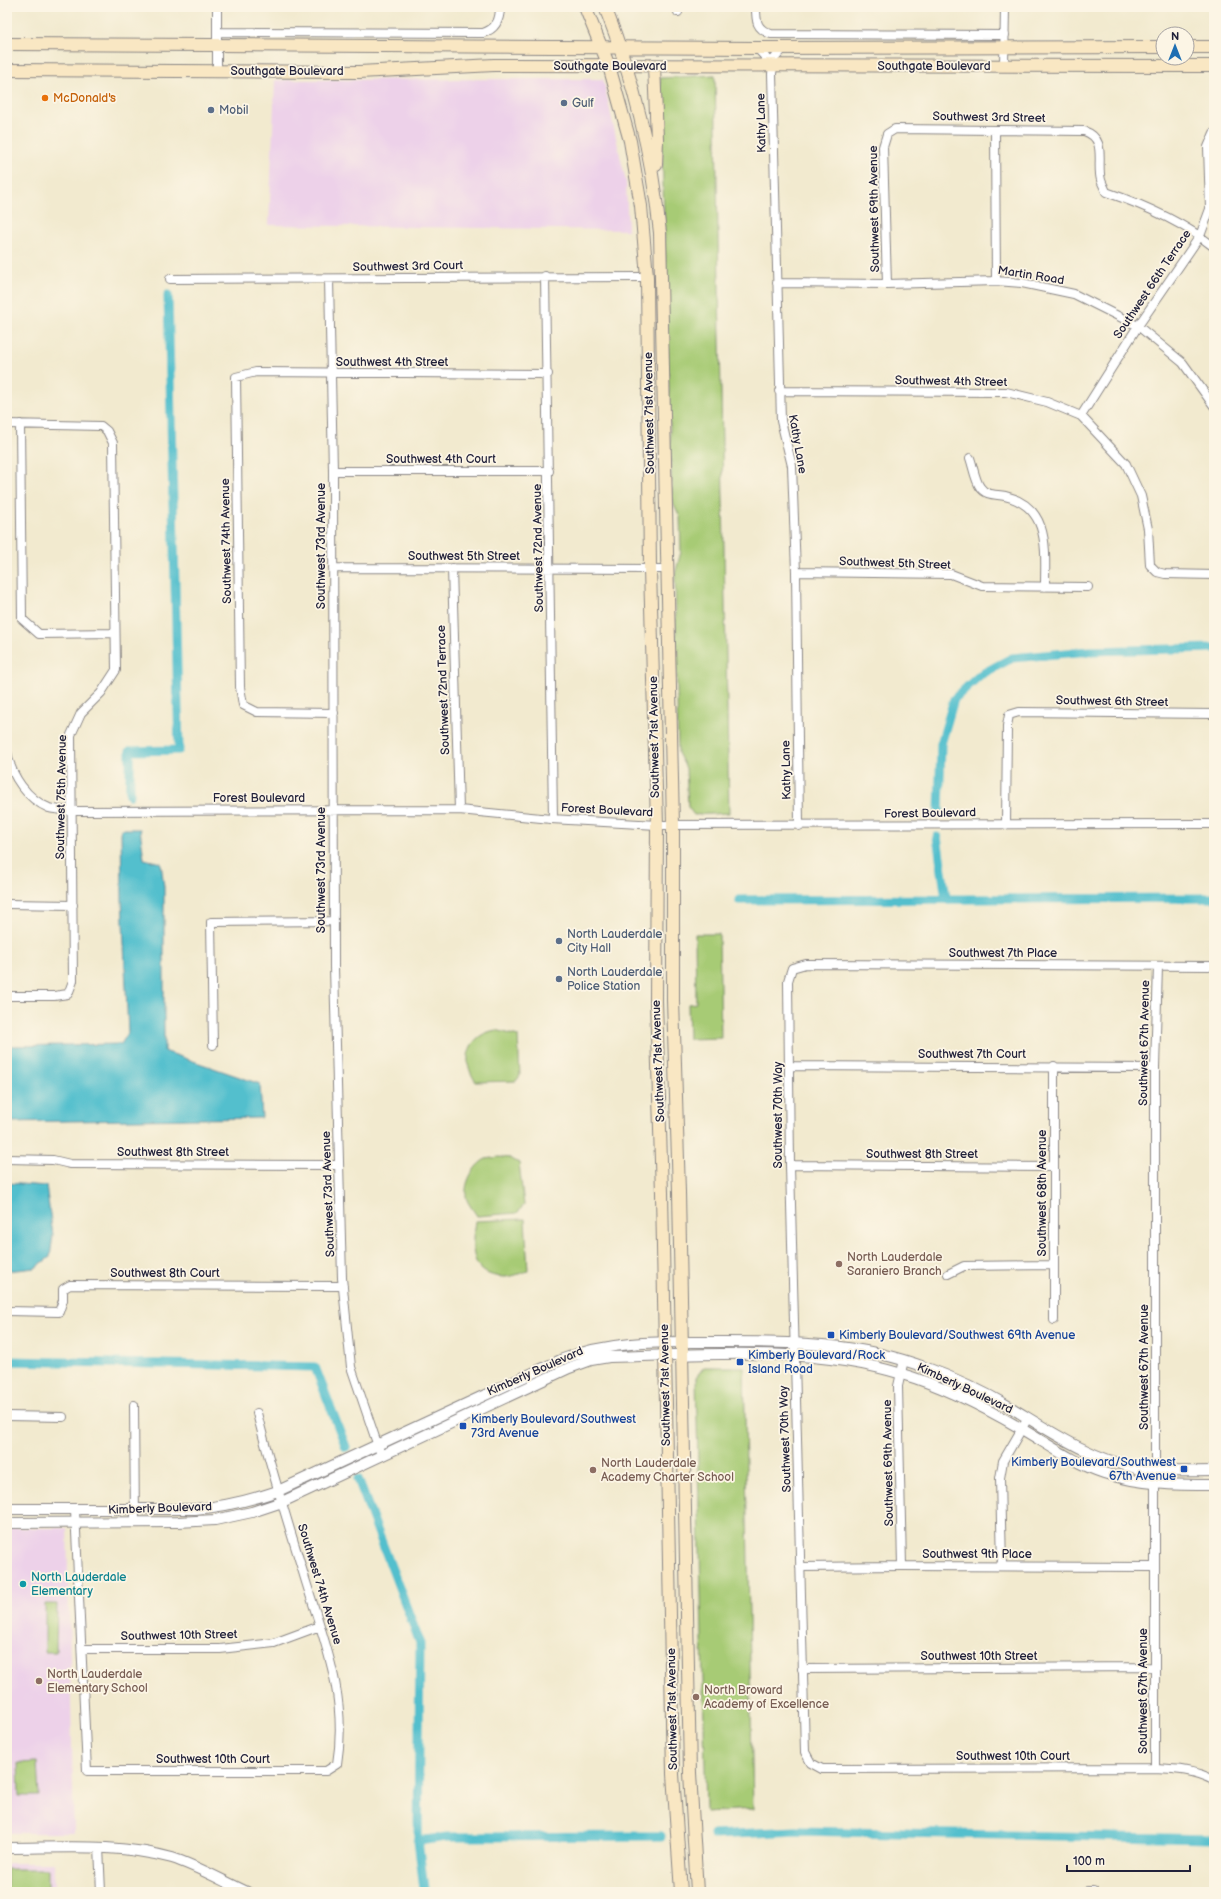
<svg xmlns="http://www.w3.org/2000/svg" width="1221" height="1899" font-family="'Balsamiq Sans',sans-serif">
  <style>
    .built { fill: #edd1e9 }
    .green { fill: #a7cb75; stroke: #647658 }
    .water { fill: #53bfcd; stroke: #3a7084 }
    .lines { fill: none; stroke-linecap: round; stroke-linejoin: round }
    .canal { stroke: #53bfcd; stroke-width: 9 }
    .minor-casing { stroke: #8a8685; stroke-width: 10 }
    .tertiary-casing { stroke: #8a8685; stroke-width: 12 }
    .secondary-casing { stroke: #8a8685; stroke-width: 14 }
    .minor { stroke: #fff; stroke-width: 8 }
    .tertiary { stroke: #fff; stroke-width: 10 }
    .secondary { stroke: #f9e7c3; stroke-width: 12 }
    .food-dot { fill: #e8710a; stroke: #fcf5e5; stroke-width: 1.5 }
    .service-dot { fill: #5c6f8a; stroke: #fcf5e5; stroke-width: 1.5 }
    .education-dot { fill: #8d6e63; stroke: #fcf5e5; stroke-width: 1.5 }
    .transit-dot { fill: #1a4fb4; stroke: #fcf5e5; stroke-width: 1.5 }
    .culture-dot { fill: #0f9aa8; stroke: #fcf5e5; stroke-width: 1.5 }
    .labels { text-anchor: middle; stroke-width: 3.5; stroke-linejoin: round; paint-order: stroke }
    .street-label { font-size: 12px; fill: #22223b; stroke: #fcf5e5 }
    .food-label { font-size: 12px; fill: #c56008; stroke: #fcf5e5; text-anchor: start }
    .service-label { font-size: 12px; fill: #4e5e75; stroke: #fcf5e5; text-anchor: start }
    .education-label { font-size: 12px; fill: #785e54; stroke: #fcf5e5; text-anchor: start }
    .transit-label { font-size: 12px; fill: #164399; stroke: #fcf5e5; text-anchor: start }
    .culture-label { font-size: 12px; fill: #0d838f; stroke: #fcf5e5; text-anchor: start }
  </style>
  <rect width="100%" height="100%" fill="#fcf5e5"/>
  <filter id="ink" filterUnits="userSpaceOnUse"><feTurbulence type="fractalNoise" baseFrequency=".025" numOctaves="2"/><feDisplacementMap in="SourceGraphic" scale="8" xChannelSelector="R" yChannelSelector="G"/><feConvolveMatrix kernelMatrix="1 2 1 2 8 2 1 2 1" color-interpolation-filters="sRGB"/></filter>
  <filter id="wash" filterUnits="userSpaceOnUse"><feTurbulence type="fractalNoise" baseFrequency=".012" numOctaves="4" result="noise"/><feDisplacementMap in="SourceGraphic" scale="16" xChannelSelector="R" yChannelSelector="G"/><feGaussianBlur stdDeviation="0.9" result="paint"/><feColorMatrix in="noise" values="0 0 0 0 0 0 0 0 0 0 0 0 0 0 0 0 0 1.4 0 .05"/><feComposite in="paint" operator="in"/></filter>
  <g filter="url(#wash)">
    <rect width="100%" height="100%" fill="#f2eacf"/>
    <path class="built" d="M537,79H603L626,182L628,230L269,225L275,80Z
      M7,1528H67L74,1833H7Z
      M7,1863H54L55,1892H7Z"/>
    <path class="green" d="M715,75L729,813L694,815L688,807L686,768L678,753L675,574L681,552L680,517L672,500L660,78Z
      M695,934H719L721,1038L689,1039L688,1004L696,1003Z
      M496,1030L518,1036L520,1076L516,1081L476,1082C460,1060 468,1035 496,1030Z
      M499,1157L510,1158L519,1163L524,1205L517,1213L477,1216C474,1211 469,1205 467,1200C462,1186 473,1165 486,1159C490,1158 495,1158 499,1157Z
      M525,1219L528,1271C521,1273 512,1277 504,1277C469,1276 471,1247 475,1221Z
      M704,1367H744L753,1809L706,1812L696,1377Z
      M45,1604H57L56,1652H45Z
      M37,1762L39,1796H19L18,1763Z
      M7,1869H48V1892H7Z"/>
    <path class="water" d="M121,829H140L144,859L161,863L164,887V1051L260,1084L262,1118L7,1122V1046L121,1044L128,1033L122,899Z
      M7,1183L46,1186L53,1235L50,1257L35,1268L7,1271Z"/>
    <g class="lines">
      <path class="canal" d="M130,795V751L179,750L168,295
        M939,812L941,744L954,699L980,675L1012,658L1089,651L1214,648
        M937,837L946,898
        M739,900L1214,898
        M7,1361L315,1367L346,1447
        M358,1479L420,1643L418,1841
        M713,1835L796,1831L1214,1839
        M424,1888L418,1841L447,1837L661,1836"/>
    </g>
  </g>
  <g filter="url(#ink)">
    <g class="lines">
      <defs>
        <path id="minor" d="M217,7V71
          M677,7L678,12
          M756,7C756,21 756,29 771,34L1005,35
          M217,32L483,33C496,29 500,20 500,7
          M756,47L767,59L772,66
          M784,48L774,59L772,74L781,421L792,466L796,572L799,826
          M1004,66L1005,7
          M995,130L996,281
          M545,276L553,819
          M170,279L647,277
          M329,279L333,471L334,967L342,1278L351,1367L381,1455
          M777,283L887,284L996,281L1022,283L1074,294L1138,326L1183,363L1214,406
          M887,284L883,147L887,134L895,129L1084,131C1108,139 1096,162 1101,180C1102,184 1105,188 1106,192C1144,205 1183,222 1214,247
          M779,391L1006,392L1047,402L1081,416L1126,464L1141,496L1148,529L1150,565L1157,572L1165,574L1214,575
          M1081,416L1138,326L1200,236L1210,209L1208,147L1214,133
          M7,424L101,426L107,431L113,443L116,670L101,693L81,713L71,735L73,981L68,994L54,996H7
          M20,424L22,619L39,634L115,633
          M970,458C973,466 975,480 980,487C986,496 996,494 1005,496C1051,507 1045,551 1045,587
          M333,471H549
          M333,568L667,569
          M452,568L459,810
          M796,572L951,574L982,586L1088,587
          M334,713L257,712L243,705L240,687L236,377L256,372L548,374
          M7,752C11,776 27,799 49,808C56,810 65,810 72,811L459,810L551,819L657,825L1214,824
          M1006,825L1007,726L1009,715L1019,712L1214,714
          M7,904L73,905
          M1214,966L806,964L792,968L788,981L790,1165L805,1752L811,1763L822,1769L1155,1768C1177,1769 1194,1770 1214,1780
          M213,1045L211,922L333,921
          M790,1066L1155,1068
          M1054,1066V1320
          M7,1159L53,1160L70,1164L339,1165
          M790,1165L1054,1167
          M948,1274L964,1266L1054,1265
          M7,1311L59,1312L63,1300V1289L70,1285L343,1286
          M134,1405L135,1523
          M7,1416L63,1417
          M75,1510L87,1771H326L337,1764C348,1698 325,1643 306,1582C289,1526 271,1470 257,1413
          M902,1566L898,1386L904,1360
          M1002,1566L1000,1478L1003,1461L1028,1418
          M800,1567L902,1566L1155,1567
          M83,1649H220L274,1643L320,1626
          M802,1669L1155,1667
          M1155,1768V1068L1158,966
          M99,1847L101,1892"/>
        <path id="tertiary" d="M7,1509H195C225,1507 251,1500 278,1491L563,1359C611,1340 663,1342 714,1342C788,1342 856,1341 927,1368C955,1378 984,1392 1010,1407C1050,1431 1089,1458 1136,1468C1161,1473 1188,1471 1214,1471
          M7,1523L178,1522L215,1520L252,1512L282,1502L569,1368L591,1360L609,1357C705,1355 809,1345 902,1374C943,1386 984,1407 1020,1428C1048,1444 1073,1463 1104,1473C1140,1485 1176,1485 1214,1485
          M7,1848C62,1848 118,1843 172,1858C195,1865 225,1882 247,1892
          M1087,1892H1093"/>
        <path id="secondary" d="M585,7L609,66L630,141L641,206L647,277L650,569L657,825L656,1001L662,1193L673,1774L681,1892
          M605,7C634,80 652,155 660,233L673,825V1000L679,1192L690,1773L697,1892
          M7,44L762,48L1163,47
          M1187,47H1214
          M654,66L657,139L656,165
          M7,70L359,72L494,65L1214,66"/>
      </defs>
      <use href="#minor" class="minor-casing"/>
      <use href="#tertiary" class="tertiary-casing"/>
      <use href="#secondary" class="secondary-casing"/>
      <use href="#minor" class="minor"/>
      <use href="#tertiary" class="tertiary"/>
      <use href="#secondary" class="secondary"/>
    </g>
  </g>
  <circle class="food-dot" cx="45" cy="98" r="4"/>
  <g class="service-dot">
    <circle cx="564" cy="103" r="4"/>
    <circle cx="211" cy="110" r="4"/>
    <circle cx="559" cy="941" r="4"/>
    <circle cx="559" cy="979" r="4"/>
  </g>
  <g class="education-dot">
    <circle cx="839" cy="1264" r="4"/>
    <circle cx="593" cy="1470" r="4"/>
    <circle cx="39" cy="1681" r="4"/>
    <circle cx="696" cy="1697" r="4"/>
  </g>
  <g class="transit-dot">
    <rect x="827" y="1331" width="8" height="8" rx="2"/>
    <rect x="736" y="1358" width="8" height="8" rx="2"/>
    <rect x="459" y="1422" width="8" height="8" rx="2"/>
    <rect x="1180" y="1465" width="8" height="8" rx="2"/>
  </g>
  <circle class="culture-dot" cx="23" cy="1584" r="4"/>
  <g class="labels">
    <g class="street-label">
      <text x="610" y="70">Southgate Boulevard</text>
      <text x="934" y="70">Southgate Boulevard</text>
      <text x="287" y="75">Southgate Boulevard</text>
      <text transform="translate(989 117) rotate(1)" y="4">Southwest 3rd Street</text>
      <text transform="translate(761 123) rotate(-91)" y="4">Kathy Lane</text>
      <text transform="translate(874 209) rotate(-91)" y="4">Southwest 69th Avenue</text>
      <text transform="translate(408 266) rotate(-1)" y="4">Southwest 3rd Court</text>
      <text transform="translate(1031 275) rotate(9)" y="4">Martin Road</text>
      <text transform="translate(1152 284) rotate(-56)" y="4">Southwest 66th Terrace</text>
      <text x="392" y="366">Southwest 4th Street</text>
      <text transform="translate(951 381) rotate(1)" y="4">Southwest 4th Street</text>
      <text transform="translate(649 413) rotate(-91)" y="4">Southwest 71st Avenue</text>
      <text transform="translate(798 444) rotate(80)" y="4">Kathy Lane</text>
      <text x="441" y="463">Southwest 4th Court</text>
      <text transform="translate(226 541) rotate(-91)" y="4">Southwest 74th Avenue</text>
      <text transform="translate(321 546) rotate(-90)" y="4">Southwest 73rd Avenue</text>
      <text transform="translate(538 548) rotate(-91)" y="4">Southwest 72nd Avenue</text>
      <text x="464" y="560">Southwest 5th Street</text>
      <text transform="translate(895 563) rotate(2)" y="4">Southwest 5th Street</text>
      <text transform="translate(443 690) rotate(-92)" y="4">Southwest 72nd Terrace</text>
      <text transform="translate(1112 701) rotate(1)" y="4">Southwest 6th Street</text>
      <text transform="translate(654 737) rotate(-91)" y="4">Southwest 71st Avenue</text>
      <text transform="translate(786 770) rotate(-91)" y="4">Kathy Lane</text>
      <text transform="translate(61 797) rotate(-89)" y="4">Southwest 75th Avenue</text>
      <text x="259" y="802">Forest Boulevard</text>
      <text transform="translate(607 810) rotate(3)" y="4">Forest Boulevard</text>
      <text transform="translate(930 813) rotate(-1)" y="4">Forest Boulevard</text>
      <text transform="translate(321 870) rotate(-90)" y="4">Southwest 73rd Avenue</text>
      <text x="1003" y="957">Southwest 7th Place</text>
      <text transform="translate(1144 1043) rotate(-89)" y="4">Southwest 67th Avenue</text>
      <text x="972" y="1058">Southwest 7th Court</text>
      <text transform="translate(658 1061) rotate(-92)" y="4">Southwest 71st Avenue</text>
      <text transform="translate(778 1115) rotate(-90)" y="4">Southwest 70th Way</text>
      <text x="173" y="1156">Southwest 8th Street</text>
      <text x="922" y="1158">Southwest 8th Street</text>
      <text transform="translate(1042 1193) rotate(-90)" y="4">Southwest 68th Avenue</text>
      <text transform="translate(328 1194) rotate(-92)" y="4">Southwest 73rd Avenue</text>
      <text x="165" y="1277">Southwest 8th Court</text>
      <text transform="translate(1144 1367) rotate(-90)" y="4">Southwest 67th Avenue</text>
      <text transform="translate(535 1371) rotate(-24)" y="4">Kimberly Boulevard</text>
      <text transform="translate(665 1385) rotate(-91)" y="4">Southwest 71st Avenue</text>
      <text transform="translate(965 1388) rotate(25)" y="4">Kimberly Boulevard</text>
      <text transform="translate(785 1439) rotate(-92)" y="4">Southwest 70th Way</text>
      <text transform="translate(888 1463) rotate(-91)" y="4">Southwest 69th Avenue</text>
      <text transform="translate(160 1508) rotate(-2)" y="4">Kimberly Boulevard</text>
      <text x="977" y="1558">Southwest 9th Place</text>
      <text transform="translate(320 1584) rotate(73)" y="4">Southwest 74th Avenue</text>
      <text transform="translate(179 1635) rotate(-1)" y="4">Southwest 10th Street</text>
      <text x="979" y="1660">Southwest 10th Street</text>
      <text transform="translate(1143 1691) rotate(-90)" y="4">Southwest 67th Avenue</text>
      <text transform="translate(672 1709) rotate(-91)" y="4">Southwest 71st Avenue</text>
      <text x="1013" y="1760">Southwest 10th Court</text>
      <text x="213" y="1763">Southwest 10th Court</text>
    </g>
    <g class="food-label">
      <text x="53" y="102">McDonald's</text>
    </g>
    <g class="service-label">
      <text x="572" y="107">Gulf</text>
      <text x="219" y="114">Mobil</text>
      <text x="567" y="938">North Lauderdale<tspan x="567" dy="14">City Hall</tspan></text>
      <text x="567" y="976">North Lauderdale<tspan x="567" dy="14">Police Station</tspan></text>
    </g>
    <g class="education-label">
      <text x="847" y="1261">North Lauderdale<tspan x="847" dy="14">Saraniero Branch</tspan></text>
      <text x="601" y="1467">North Lauderdale<tspan x="601" dy="14">Academy Charter School</tspan></text>
      <text x="47" y="1678">North Lauderdale<tspan x="47" dy="14">Elementary School</tspan></text>
      <text x="704" y="1694">North Broward<tspan x="704" dy="14">Academy of Excellence</tspan></text>
    </g>
    <g class="transit-label">
      <text x="839" y="1339">Kimberly Boulevard/Southwest 69th Avenue</text>
      <text x="748" y="1359">Kimberly Boulevard/Rock<tspan x="748" dy="14">Island Road</tspan></text>
      <text x="471" y="1423">Kimberly Boulevard/Southwest<tspan x="471" dy="14">73rd Avenue</tspan></text>
      <text x="1176" y="1466" text-anchor="end">Kimberly Boulevard/Southwest<tspan x="1176" dy="14">67th Avenue</tspan></text>
    </g>
    <g class="culture-label">
      <text x="31" y="1581">North Lauderdale<tspan x="31" dy="14">Elementary</tspan></text>
    </g>
  </g>
  <rect width="1221" height="1899" fill="none" stroke="#fcf5e5" stroke-width="24"/>
  <g transform="translate(1175 46)"><circle r="19" fill="#fcf5e5" stroke="#a5a1a1"/>
  <path d="M0-3L7 15L0 10L-7 15Z" fill="#1f6fb2"/>
  <text y="-6" font-size="11" font-weight="bold" text-anchor="middle" fill="#22223b">N</text>
  </g>
  <path d="M1067 1865v6h123v-6" fill="none" stroke="#22223b" stroke-width="2"/>
  <text x="1073" y="1865" font-size="12" fill="#22223b" stroke="#fcf5e5" stroke-width="3" paint-order="stroke">100 m</text>
</svg>
